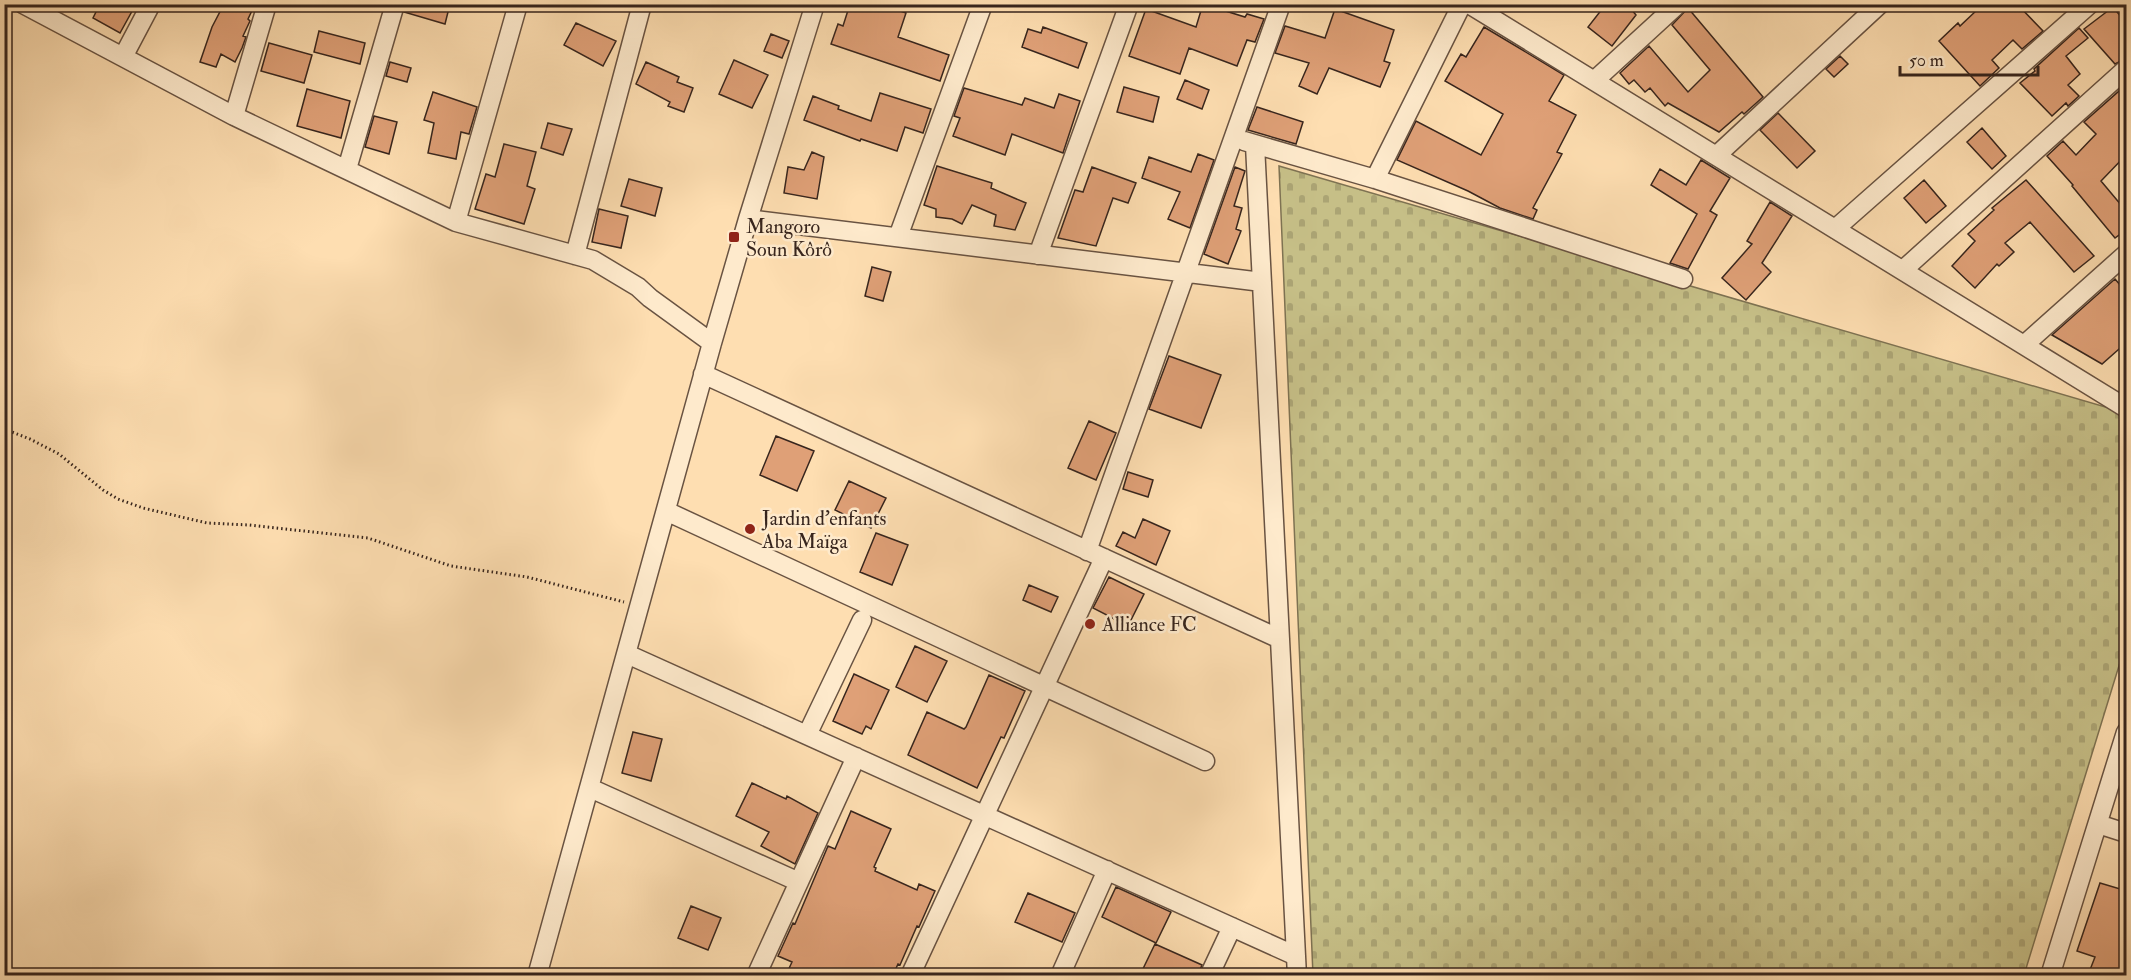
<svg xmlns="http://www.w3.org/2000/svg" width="2131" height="980" font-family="'IM FELL Double Pica',serif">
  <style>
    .cemetery { fill: url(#cemetery-stones); stroke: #7e7252; stroke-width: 1.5 }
    .building { fill: #dfa077; stroke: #37251d; stroke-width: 1.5 }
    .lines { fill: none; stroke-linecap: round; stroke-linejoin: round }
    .minor-casing { stroke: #695342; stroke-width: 21 }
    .path { stroke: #37251d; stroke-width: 3; stroke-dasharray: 1.5 3; stroke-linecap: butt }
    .minor { stroke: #feeacc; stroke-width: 18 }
    .poi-dot { fill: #8f2418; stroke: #feeacc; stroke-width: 2 }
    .labels { text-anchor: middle; stroke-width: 5; stroke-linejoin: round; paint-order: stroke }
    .poi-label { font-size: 20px; fill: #37251d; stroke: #feeacc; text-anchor: start }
  </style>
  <defs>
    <pattern id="cemetery-stones" width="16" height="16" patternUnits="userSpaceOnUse" patternTransform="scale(1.5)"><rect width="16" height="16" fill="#c6bf87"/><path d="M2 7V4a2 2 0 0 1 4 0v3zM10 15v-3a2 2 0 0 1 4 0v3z" fill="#aba474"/></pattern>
  </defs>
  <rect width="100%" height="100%" fill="#fedeb1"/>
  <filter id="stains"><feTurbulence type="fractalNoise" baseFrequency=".00333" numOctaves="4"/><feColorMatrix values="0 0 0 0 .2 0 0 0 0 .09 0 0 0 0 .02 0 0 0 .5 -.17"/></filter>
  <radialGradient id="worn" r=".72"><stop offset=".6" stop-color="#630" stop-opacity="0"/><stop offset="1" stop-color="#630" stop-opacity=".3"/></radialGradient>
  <path class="cemetery" d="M1279,166L2126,413V643L2024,975H1313Z"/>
  <path class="building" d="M100,4H136L120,33L93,18Z
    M224,4H255L248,19L250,21L243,36L246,37L242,48L235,62L221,54L216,67L200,62L212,27Z
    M406,4H450L445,24L404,12Z
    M850,4H881L906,13L898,37L949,55L940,81L831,44L838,24L843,26Z
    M1203,4L1245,17L1247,14L1264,19L1255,42L1247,40L1237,66L1189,48L1180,74L1129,56L1146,9L1196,27Z
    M1606,4H1627L1636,15L1612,46L1588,27Z
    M1978,4H2017L2043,31L2022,49L2013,40L1992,60L1999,68L1980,86L1939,41L1958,23L1960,26L1978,9Z
    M2113,7L2127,24V58L2115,64L2084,29Z
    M1688,8L1763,97L1744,114L1742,112L1719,132L1668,103L1665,106L1650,88L1645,92L1634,80L1629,84L1620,73L1649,46L1688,92L1710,70L1672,25Z
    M1335,9L1394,30L1384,61L1390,63L1380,87L1329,68L1317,94L1299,86L1309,63L1275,53L1285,26L1325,38Z
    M576,23L616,41L603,66L564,45Z
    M1043,27L1087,43L1078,68L1022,47L1028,29L1041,33Z
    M1484,27L1564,75L1549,101L1576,115L1557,152L1562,154L1533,208L1537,210L1533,219L1500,208L1468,191L1397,160L1416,121L1481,155L1503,114L1445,81L1461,54L1466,57Z
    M2079,28L2088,38L2066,56L2080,74L2068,85L2079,96L2068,106L2066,103L2052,116L2020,83L2035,71L2034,69Z
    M319,31L365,43L360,64L314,52Z
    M771,34L789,41L782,58L764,51Z
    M269,43L312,55L304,83L261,71Z
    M1840,56L1848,64L1834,77L1826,69Z
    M734,60L768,75L752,108L719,94Z
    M390,62L411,68L407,82L386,76Z
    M646,62L679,77L677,82L693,88L684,112L668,106L670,102L636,84Z
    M1185,80L1209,90L1202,109L1177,99Z
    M2127,84V154L2101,181L2127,212V229L2115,238L2072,186L2073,185L2047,156L2063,141L2076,155L2096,134L2084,122Z
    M1124,87L1159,97L1153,122L1117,112Z
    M964,88L1022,105L1025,98L1054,108L1059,94L1080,101L1063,153L1012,134L1005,155L953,136L960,118L954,116Z
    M307,89L350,101L341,138L297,126Z
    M433,92L477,107L469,134L461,132L456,159L428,153L434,123L424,120Z
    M880,93L931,109L923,133L905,127L897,151L861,139L860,141L804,120L813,96L839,106L838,109L871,121Z
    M1257,107L1303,122L1296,144L1248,130Z
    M1778,113L1815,151L1797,168L1760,130Z
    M374,116L397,122L389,154L365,147Z
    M548,123L572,129L563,155L541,148Z
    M1982,128L2006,156L1992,169L1967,142Z
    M504,144L536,152L527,186L535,189L524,224L475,209L486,174L495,177Z
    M812,152L824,157L817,199L784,193L788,167L804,170Z
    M1198,154L1214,160L1190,228L1168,219L1180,192L1142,178L1149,157L1191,172Z
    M1701,160L1730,178L1710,211L1717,215L1688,269L1670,263L1697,214L1651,185L1660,169L1686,185Z
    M937,166L992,183L991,188L1026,203L1015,230L994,226L996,215L972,205L962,224L952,219L936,217V209L924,205Z
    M1092,167L1136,183L1128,203L1113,198L1096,246L1058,238L1075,190L1083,192Z
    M1235,167L1245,171L1234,206L1242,208L1236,229L1241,231L1228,264L1204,254Z
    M629,179L662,188L655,216L621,206Z
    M1924,180L1946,206L1926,223L1904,198Z
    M2026,180L2094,256L2074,272L2030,222L2005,243L2014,252L1999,266L1997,264L1975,288L1952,266L1975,241L1968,234L1994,210L1992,208Z
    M1770,202L1792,216L1762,263L1771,272L1746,300L1722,278L1752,244L1747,241Z
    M599,209L628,216L621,248L592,242Z
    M872,267L891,272L883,301L865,296Z
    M2115,279L2127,293V342L2102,364L2052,335Z
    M1169,356L1221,375L1201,428L1149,409Z
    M1089,421L1116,433L1096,480L1068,468Z
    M776,436L814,451L797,491L760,475Z
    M1128,472L1153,480L1148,497L1123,489Z
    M849,481L886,498L871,528L835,510Z
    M1143,519L1170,531L1156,565L1116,546L1123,532L1135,538Z
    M876,533L908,545L892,585L860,572Z
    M1109,577L1144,594L1128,626L1093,608Z
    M1029,585L1058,597L1051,612L1023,600Z
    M915,646L947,661L927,702L896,687Z
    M854,674L889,690L871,729L866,726L862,734L833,721Z
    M989,675L1025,691L1004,738L1001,737L977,788L908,755L927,712L964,729L966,727Z
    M633,732L662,739L651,781L622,773Z
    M752,783L786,799L787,796L818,813L795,864L761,846L769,832L736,816Z
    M851,811L891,829L874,867L876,868L875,871L917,890L919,884L935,891L919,927L917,926L900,965L898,964L893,975H786L792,962L778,956L793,923L795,924L828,846L835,849Z
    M2100,883L2127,891V975H2088L2095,957L2077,951Z
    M1116,887L1171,912L1156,943L1102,917Z
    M1028,893L1075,913L1062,942L1015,922Z
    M691,906L721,918L708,950L678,938Z
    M1155,944L1202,965L1198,975H1140Z"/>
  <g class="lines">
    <defs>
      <path id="minor" d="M23,4L234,116L456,222L593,260L638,287L650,298L712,343
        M1469,4L2126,408
        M123,57L151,4
        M1594,81L1678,4
        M234,116L267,4
        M1244,141L1375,179L1683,279
        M1255,145L1297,976
        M1716,156L1880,4
        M347,169L395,4
        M1375,179L1462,4
        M748,219L1262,282
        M456,222L518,4
        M1835,229L2090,4
        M898,237L983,4
        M575,255L642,4
        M1038,255L1129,4
        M1903,270L2126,69
        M2024,345L2126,254
        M703,374L1280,639
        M666,511L1205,761
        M1087,551L1281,4
        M627,654L1296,956
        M807,735L862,620
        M590,788L799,882
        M2098,824L2126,833
        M537,976L712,343L748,219L815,4
        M756,976L856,757
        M910,976L1104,558
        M1060,976L1107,870
        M1209,976L1232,927
        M2050,976L2126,732"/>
    </defs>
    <use href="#minor" class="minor-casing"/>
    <path class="path" d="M4,429L30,439L59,454L103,490L118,499L143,508L207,523L249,525L368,538L451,566L527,577L624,602"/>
    <use href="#minor" class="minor"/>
  </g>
  <g class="poi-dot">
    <rect x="728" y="231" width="12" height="12" rx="3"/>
    <circle cx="750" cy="529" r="6"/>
    <circle cx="1090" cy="624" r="6"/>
  </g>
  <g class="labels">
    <g class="poi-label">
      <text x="746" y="233">Mangoro<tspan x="746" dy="23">Soun Kôrô</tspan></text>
      <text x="762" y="525">Jardin d'enfants<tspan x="762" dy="23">Aba Maïga</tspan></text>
      <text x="1102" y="631">Alliance FC</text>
    </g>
  </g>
  <rect width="2131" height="980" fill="none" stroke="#fedeb1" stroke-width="24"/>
  <rect x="6" y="6" width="2119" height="968" fill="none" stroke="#37251d" stroke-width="3"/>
  <rect x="12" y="12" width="2107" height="956" fill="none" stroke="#37251d" stroke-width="1.5"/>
  <path d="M1900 66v9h138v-9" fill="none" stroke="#37251d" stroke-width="3"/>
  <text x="1909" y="66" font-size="18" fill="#37251d" stroke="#feeacc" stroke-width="4.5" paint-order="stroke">50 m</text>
  <rect width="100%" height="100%" filter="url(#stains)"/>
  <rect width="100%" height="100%" fill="url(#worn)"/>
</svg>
